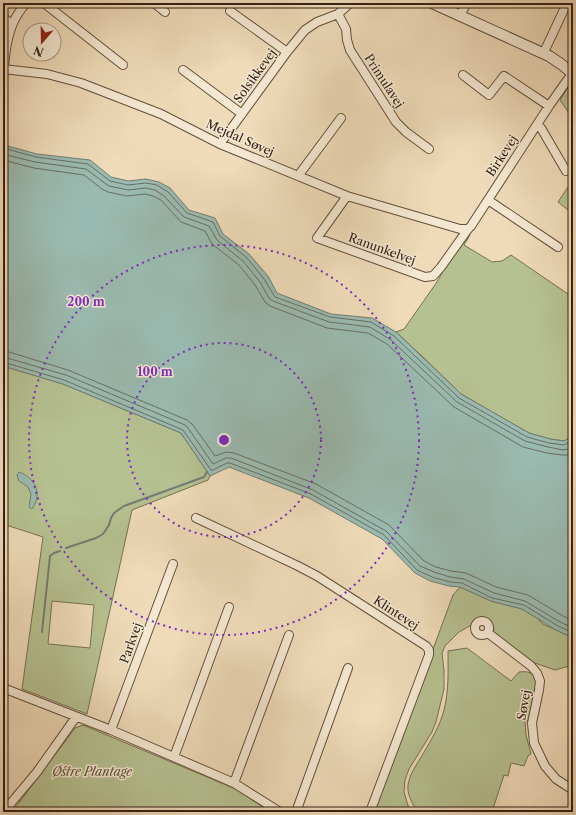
<svg xmlns="http://www.w3.org/2000/svg" width="576" height="815" font-family="'Libre Caslon Text',serif">
  <style>
    .green { fill: #b6c191; stroke: #767052; fill-rule: evenodd }
    .water { fill: #9abbb1; stroke: #727d72 }
    .lines { fill: none; stroke-linecap: round; stroke-linejoin: round }
    .shore { stroke: #686e62; stroke-width: 1 }
    .stream { stroke: #727d72; stroke-width: 2 }
    .minor-casing { stroke: #644f3d; stroke-width: 10 }
    .tertiary-casing { stroke: #644f3d; stroke-width: 12 }
    .minor { stroke: #f5e8d2; stroke-width: 8 }
    .tertiary { stroke: #f5e8d2; stroke-width: 10 }
    .ring { fill: none; stroke: #7b2cbf; stroke-width: 2; stroke-dasharray: 2 4 }
    .labels { text-anchor: middle; stroke-width: 3; stroke-linejoin: round; paint-order: stroke }
    .street-label { font-size: 12px; fill: #352014; stroke: #f5e8d2 }
    .park-label { font-size: 12px; font-style: italic; fill: #5c503a; stroke: #f5e8d2 }
    .centre { fill: #7b2cbf; stroke: #f5e8d2; stroke-width: 2 }
    .ring-label { font-size: 12px; text-anchor: middle; font-weight: bold; fill: #7b2cbf; stroke: #f5e8d2; stroke-width: 3; stroke-linejoin: round; paint-order: stroke }
  </style>
  <rect width="100%" height="100%" fill="#efdbb9"/>
  <filter id="stains"><feTurbulence type="fractalNoise" baseFrequency=".005" numOctaves="4"/><feColorMatrix values="0 0 0 0 .2 0 0 0 0 .09 0 0 0 0 .02 0 0 0 .5 -.17"/></filter>
  <radialGradient id="worn" r=".72"><stop offset=".6" stop-color="#630" stop-opacity="0"/><stop offset="1" stop-color="#630" stop-opacity=".3"/></radialGradient>
  <path class="green" d="M572,85L573,86V119L560,100L567,89Z
    M568,187L573,195V214L558,202Z
    M467,234L470,235L464,245L492,262L502,261L511,255L568,294L573,287V436L564,441L550,439L529,433L461,394L422,356L396,332L404,329L437,282L450,258Z
    M3,366L63,384L181,433L210,476L208,480L132,510L87,714L22,689L43,537L3,524ZM52,601L94,605L90,648L48,644Z
    M460,587L491,601L522,609L537,618L543,624L573,638V665L555,670L532,662L493,634L494,628L492,624L487,619L481,618L477,620L473,624L459,632L445,646L442,653L444,670V689L436,722L432,732L409,769L405,780L404,792L410,812H373L453,595Z
    M467,648L511,681L519,672C528,671 533,672 537,681L530,721L525,720L526,735L531,754L528,756L524,766L511,763L508,776L504,775L492,812H427L422,808H415C411,800 407,794 408,785C410,773 417,764 423,754C431,740 440,726 444,710C449,690 448,671 448,651Z
    M83,725L238,790L270,812H12L75,728Z"/>
  <path class="water" d="M3,143L4,145L37,154L90,160L111,177L128,181L146,179L159,182L170,188L189,210L215,218L223,234L249,254L268,276L277,293L331,314L372,318L396,332L461,394L529,433L550,439L564,441L573,436V638L556,630L522,609L491,601L460,587L449,586L430,581L415,573L382,539L309,498L229,467L210,476L181,433L63,384L3,366Z
    M19,472C35,478 43,493 32,509L29,507L31,494L28,487L19,481L17,475Z"/>
  <g class="lines">
    <path class="shore" d="M3,148L36,157L88,164L110,181L128,185L146,183L157,185L168,192L187,213L213,222L220,236L247,258L264,279L275,297L330,317L371,322L394,336L459,398L527,437L549,443L564,445L573,440
      M3,154L35,162L86,169L106,184L109,186L128,190L146,188L155,190L164,196L184,217L209,226L217,240L243,261L260,282L269,298L273,301L329,322L370,327L391,340L457,402L525,441L548,447L563,450L568,449L573,446
      M3,160L34,168L84,175L102,189L108,192L127,196L145,194L153,196L161,200L181,222L205,231L212,244L239,265L255,285L265,302L270,306L327,328L368,333L387,344L454,407L523,447L547,453L562,455H567L573,453
      M3,351L9,352L68,370L187,420L193,425L215,456L226,452L234,453L316,484L389,525L424,561L436,567L451,571L466,573L496,587L528,595L563,616L573,621
      M3,357L7,358L66,375L185,425L188,428L213,464L226,458H231L313,490L386,531L420,566L434,572L450,577L464,579L494,593L525,601L560,622L573,628
      M3,362L64,380L183,430L211,470H213L227,463H230L311,494L384,535L417,570L432,577L450,582L462,583L492,598L524,605L558,626L573,633"/>
    <path class="stream" d="M66,548L96,538L103,534L109,525L111,518L114,513L124,506L204,477L207,472
      M42,632L50,556L54,553L60,551"/>
    <defs>
      <path id="minor" d="M44,3L123,65
        M154,3L165,12
        M230,11L287,52
        M338,14L346,29L347,40L350,50L396,122L406,132L429,149
        M460,15L467,3
        M3,17L12,25
        M542,53L545,50L567,3
        M3,69L47,74L81,83L161,114L220,144L347,196L460,229H468
        M4,69C5,52 7,34 15,19C18,13 22,8 26,3
        M183,70L242,114
        M463,75L489,95L504,76L549,106
        M537,125L541,128L566,171
        M220,144L287,52L305,30L317,22L338,14L350,3
        M298,176L341,118
        M347,196L317,238L425,277L433,276L441,267L468,229L471,226L549,106L568,79L573,74
        M488,200L558,247
        M196,518L298,566L317,576L426,646L429,650V655L370,812
        M475 628a7 7 0 1 1 14 0a7 7 0 1 1-14 0Z
        M488,633L531,666L537,673L540,681L539,690L532,723L534,743L545,766L556,779L573,790
        M3,688L111,730L234,783L280,812
        M111,730L173,564
        M174,757L229,607
        M234,783L289,635
        M5,812L11,803L37,772L76,717
        M296,812L348,668"/>
      <path id="tertiary" d="M432,3L549,56L561,64L573,74"/>
    </defs>
    <use href="#minor" class="minor-casing"/>
    <use href="#tertiary" class="tertiary-casing"/>
    <use href="#minor" class="minor"/>
    <use href="#tertiary" class="tertiary"/>
  </g>
  <g class="ring">
    <circle cx="224" cy="440" r="97"/>
    <circle cx="224" cy="440" r="195"/>
  </g>
  <g class="labels">
    <g class="street-label">
      <text transform="translate(255 76) rotate(-54)" y="4">Solsikkevej</text>
      <text transform="translate(384 81) rotate(57)" y="4">Primulavej</text>
      <text transform="translate(240 138) rotate(24)" y="4">Mejdal Søvej</text>
      <text transform="translate(502 156) rotate(-57)" y="4">Birkevej</text>
      <text transform="translate(382 249) rotate(20)" y="4">Ranunkelvej</text>
      <text transform="translate(396 613) rotate(33)" y="4">Klintevej</text>
      <text transform="translate(131 643) rotate(-70)" y="4">Parkvej</text>
      <text transform="translate(524 705) rotate(-80)" y="4">Søvej</text>
    </g>
    <g class="park-label">
      <text x="92" y="776">Østre Plantage</text>
    </g>
  </g>
  <circle cx="224" cy="440" r="6" class="centre"/>
  <g class="ring-label">
    <text x="86" y="306">200 m</text>
    <text x="155" y="376">100 m</text>
  </g>
  <rect width="576" height="815" fill="none" stroke="#efdbb9" stroke-width="16"/>
  <rect x="4" y="4" width="568" height="807" fill="none" stroke="#352014" stroke-width="2"/>
  <rect x="8" y="8" width="560" height="799" fill="none" stroke="#352014"/>
  <g transform="translate(42 42) rotate(200)"><circle r="19" fill="#f5e8d2" stroke="#a89886"/>
  <path d="M0-3L7 15L0 10L-7 15Z" fill="#8f2418"/>
  <text y="-6" font-size="11" font-weight="bold" text-anchor="middle" fill="#352014">N</text>
  </g>
  <rect width="100%" height="100%" filter="url(#stains)"/>
  <rect width="100%" height="100%" fill="url(#worn)"/>
</svg>
